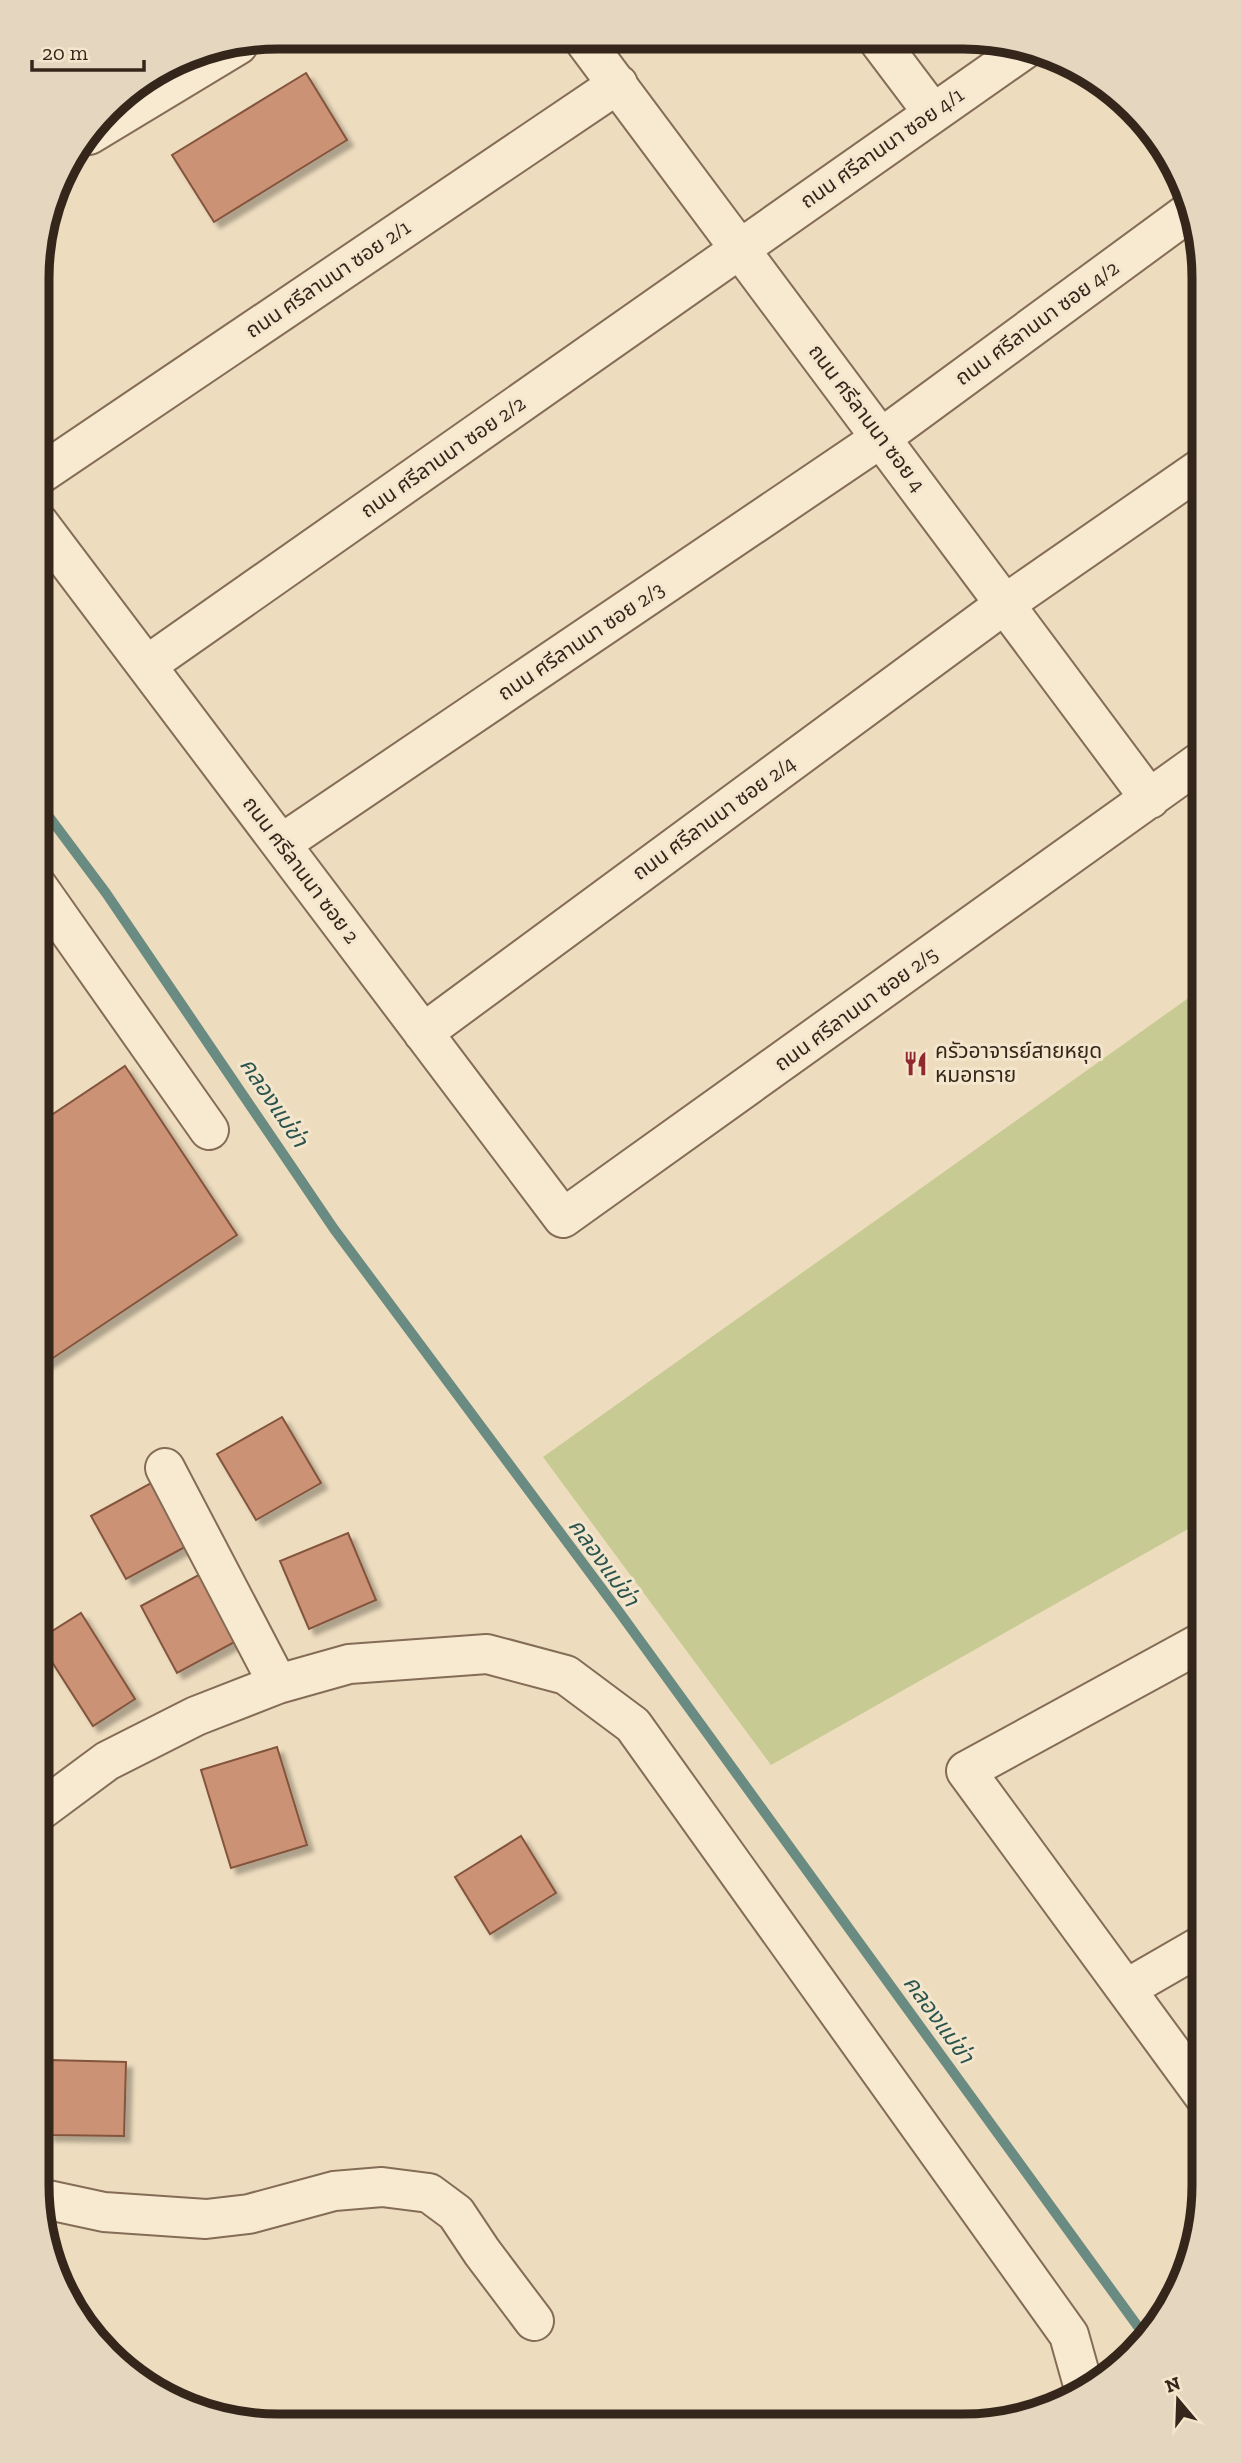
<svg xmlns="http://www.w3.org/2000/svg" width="1241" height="2463" font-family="'Zilla Slab','Noto Sans Thai',serif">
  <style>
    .green { fill: #c7ca92 }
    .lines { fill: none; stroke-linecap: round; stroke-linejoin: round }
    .stream { stroke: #698b81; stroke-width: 10 }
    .building { fill: #cb9274; stroke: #83543d; stroke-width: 2; filter: url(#shadow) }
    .minor-casing { stroke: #846c57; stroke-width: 42 }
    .minor { stroke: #f8ead0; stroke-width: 38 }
    .labels { text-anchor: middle; stroke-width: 6; stroke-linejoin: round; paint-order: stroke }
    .street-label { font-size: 21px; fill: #34261b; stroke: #f4e6cd }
    .poi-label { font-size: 21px; fill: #34261b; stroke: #f4e6cd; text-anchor: start }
    .water-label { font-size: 23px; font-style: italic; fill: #2b544e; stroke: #f4e6cd }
    .rim { fill: none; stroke: #34261b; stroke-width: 9 }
  </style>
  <defs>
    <filter id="shadow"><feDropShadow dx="6" dy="6" stdDeviation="2" flood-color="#0004"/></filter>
  </defs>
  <rect width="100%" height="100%" fill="#eddcbe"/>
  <path class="green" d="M1204,987V1520L771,1765L543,1457Z"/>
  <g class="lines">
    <path class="stream" d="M38,802L106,893L334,1229L617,1609L1147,2339"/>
  </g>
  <path class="building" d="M306,73L347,140L214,222L172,155Z
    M125,1066L237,1235L38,1368V1124Z
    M282,1417L321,1483L256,1520L217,1454Z
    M151,1483L185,1547L126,1579L91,1516Z
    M348,1533L376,1600L309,1629L280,1561Z
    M206,1571L242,1638L177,1673L141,1606Z
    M81,1613L135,1699L93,1726L38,1640Z
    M277,1747L307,1845L231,1868L201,1770Z
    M521,1836L556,1893L490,1934L455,1877Z
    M50,2060L126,2062L124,2136L48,2135Z"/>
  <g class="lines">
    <defs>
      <path id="minor" d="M583,39L1150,799
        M878,40L933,113
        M89,135L238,45
        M39,475L618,84
        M38,522L563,1218L1204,759
        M147,665L1025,49
        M281,844L881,438L1193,209
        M38,887L209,1130
        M423,1033L1005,604L1204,466
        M165,1468L278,1684
        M37,1813L107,1761L196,1716L278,1684L349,1664L487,1654L566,1675L633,1725L1069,2335L1085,2392
        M1126,1989L1204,1944
        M1204,2096L966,1771L1204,1641
        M39,2198L104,2212L206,2219L249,2214L334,2191L382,2187L429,2193L456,2213L482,2252L534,2321"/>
    </defs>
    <use href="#minor" class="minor-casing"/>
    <use href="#minor" class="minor"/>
  </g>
  <defs>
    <symbol id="restaurant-bare" viewBox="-9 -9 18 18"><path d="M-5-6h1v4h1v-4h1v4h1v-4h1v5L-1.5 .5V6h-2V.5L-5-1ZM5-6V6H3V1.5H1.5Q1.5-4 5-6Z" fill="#92282f" stroke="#f4e6cd" stroke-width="2.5" paint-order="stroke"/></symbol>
  </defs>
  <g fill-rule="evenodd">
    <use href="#restaurant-bare" x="898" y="1046" width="35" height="35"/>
  </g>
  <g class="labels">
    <g class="street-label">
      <text transform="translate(882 148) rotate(-35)" y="7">ถนน ศรีลานนา ซอย 4/1</text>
      <text transform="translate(328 279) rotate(-34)" y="7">ถนน ศรีลานนา ซอย 2/1</text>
      <text transform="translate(1037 323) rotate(-36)" y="7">ถนน ศรีลานนา ซอย 4/2</text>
      <text transform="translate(867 418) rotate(53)" y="7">ถนน ศรีลานนา ซอย 4</text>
      <text transform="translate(443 457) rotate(-35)" y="7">ถนน ศรีลานนา ซอย 2/2</text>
      <text transform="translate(581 641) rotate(-34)" y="7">ถนน ศรีลานนา ซอย 2/3</text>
      <text transform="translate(714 818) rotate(-36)" y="7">ถนน ศรีลานนา ซอย 2/4</text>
      <text transform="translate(301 870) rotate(53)" y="7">ถนน ศรีลานนา ซอย 2</text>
      <text transform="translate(856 1009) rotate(-36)" y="7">ถนน ศรีลานนา ซอย 2/5</text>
    </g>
    <g class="poi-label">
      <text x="935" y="1058">ครัวอาจารย์สายหยุด<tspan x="935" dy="24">หมอทราย</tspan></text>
    </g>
    <g class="water-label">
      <text transform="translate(274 1102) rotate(56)" y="8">คลองแม่ข่า</text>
      <text transform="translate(604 1562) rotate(54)" y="8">คลองแม่ข่า</text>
      <text transform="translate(939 2019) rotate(54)" y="8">คลองแม่ข่า</text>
    </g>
  </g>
  <path d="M0 0H1241V2463H0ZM278 49H963A229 229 0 0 1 1192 278V2185A229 229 0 0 1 963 2414H278A229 229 0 0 1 49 2185V278A229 229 0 0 1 278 49Z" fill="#e5d7bf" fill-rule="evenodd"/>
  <path class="rim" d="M278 49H963A229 229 0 0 1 1192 278V2185A229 229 0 0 1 963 2414H278A229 229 0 0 1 49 2185V278A229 229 0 0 1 278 49Z"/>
  <g transform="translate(1178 2400) rotate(341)" stroke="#f4e6cd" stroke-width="5" paint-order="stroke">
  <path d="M0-5L12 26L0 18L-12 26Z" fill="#34261b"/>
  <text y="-10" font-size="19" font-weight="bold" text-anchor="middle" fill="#34261b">N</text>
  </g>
  <path d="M32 60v10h112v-10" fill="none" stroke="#34261b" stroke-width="3.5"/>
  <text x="42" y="60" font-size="21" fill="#34261b" stroke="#f4e6cd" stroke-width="5" paint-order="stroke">20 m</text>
</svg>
